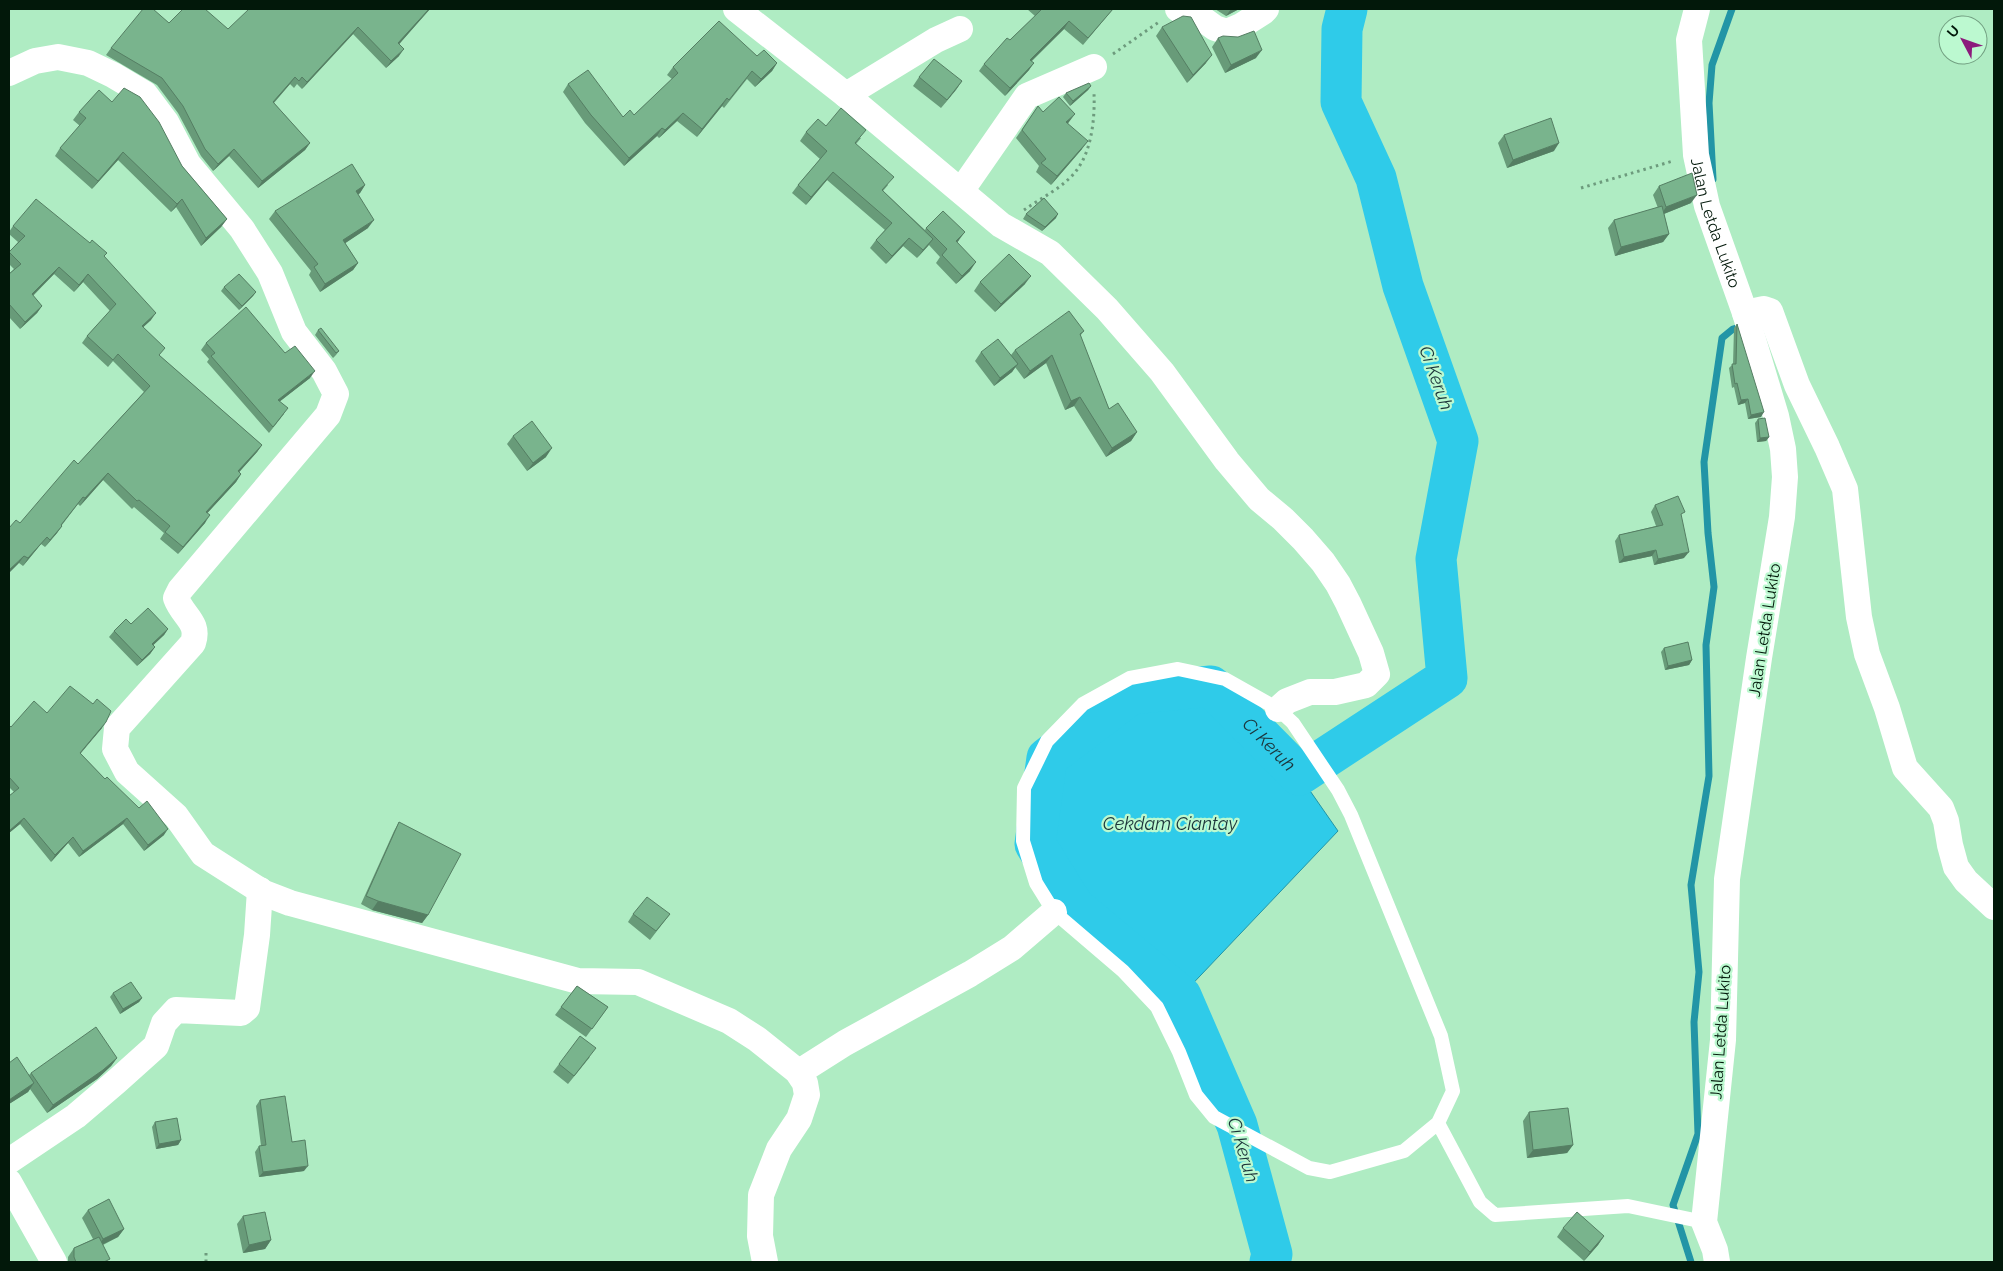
<svg xmlns="http://www.w3.org/2000/svg" width="2003" height="1271" font-family="Raleway,sans-serif">
  <style>
    .water { fill: #2fcbe9; stroke: #2295a6 }
    .lines { fill: none; stroke-linecap: round; stroke-linejoin: round }
    .stream { stroke: #2295a6; stroke-width: 7 }
    .river { stroke: #2fcbe9; stroke-width: 41 }
    .path { stroke: #6d9b7d; stroke-width: 3; stroke-dasharray: 2.5 4; stroke-linecap: butt }
    .lane { stroke: #fff; stroke-width: 14 }
    .street { stroke: #fff; stroke-width: 26 }
    .wall { fill: #689b79 }
    .shaded-wall { fill: #557e63 }
    .building { fill: #79b48d; stroke: #557e63 }
    .labels { text-anchor: middle; stroke-width: 4.5; stroke-linejoin: round; paint-order: stroke }
    .street-label { font-size: 16px; fill: #02180a; stroke: #bcf9d0 }
    .water-label { font-size: 18px; font-style: italic; fill: #1c343a; stroke: #bcf9d0 }
  </style>
  <rect width="100%" height="100%" fill="#afecc3"/>
  <path class="water" d="M1209,687L1299,775L1338,831L1181,996L1152,985L1074,907L1035,844L1047,758L1131,694Z"/>
  <g class="lines">
    <path class="stream" d="M1713,179L1709,103L1712,65L1732,9
      M1691,1262L1673,1205L1698,1134L1694,1022L1699,972L1691,885L1709,776L1706,645L1714,587L1708,533L1704,462L1722,338L1733,329L1743,326"/>
    <path class="river" id="s1" d="M1270,1262L1272,1254L1237,1125L1181,996L1074,907L1035,844L1047,758L1131,694L1211,686L1299,775L1447,678L1436,559L1458,441L1403,286L1376,178L1341,102L1342,29L1347,9"/>
    <path class="path" d="M1113,54L1159,22
      M1581,188L1673,161
      M1024,210C1041,198 1064,187 1076,171C1092,151 1095,117 1094,93
      M206,1262V1253"/>
    <path class="lane" d="M1178,669L1225,679L1278,709L1293,723L1338,790L1351,815L1441,1036L1453,1091L1438,1123L1404,1151L1330,1172L1309,1168L1214,1117L1196,1095L1179,1052L1157,1007L1123,971L1054,912L1036,883L1023,841L1024,788L1047,741L1083,704L1130,678Z
      M1438,1123L1480,1202L1495,1215L1628,1206L1704,1222"/>
    <g class="street">
      <path d="M736,9L846,95L936,40L960,29"/>
      <path d="M1178,9L1193,12L1215,28L1227,32L1241,26L1263,12L1266,9"/>
      <path id="s2" d="M1697,9L1689,40L1696,155L1707,206L1745,313L1776,416L1783,449L1785,477L1782,517L1759,658L1727,879L1723,1040L1704,1222L1715,1250L1717,1262"/>
      <path d="M9,73L35,61L58,57L88,63L113,75L145,94L166,122L188,164L242,229L270,273L294,332L324,371L336,394L328,415L180,590L176,598C183,617 200,622 193,643L117,728L115,749L127,772L176,816L203,854L264,893L290,903L578,981L638,982L729,1021L757,1039L797,1071L805,1083L807,1095L799,1119L779,1149L761,1195L760,1236L765,1262"/>
      <path d="M846,95L1001,225L1050,253L1107,309L1162,372L1227,461L1259,499L1283,519L1303,539L1323,562L1338,584L1348,603L1371,653L1377,674L1366,685L1335,692H1310L1287,701L1278,709"/>
      <path d="M961,191L1027,96L1094,67"/>
      <path d="M1745,313L1764,309L1770,311L1797,385L1827,447L1845,489L1859,617L1867,654L1887,708L1905,768L1941,808L1946,821L1950,845L1956,867L1966,881L1994,907"/>
      <path d="M797,1071L804,1069L845,1043L970,974L1012,948L1054,912"/>
      <path d="M9,1161L76,1116L117,1081L156,1046L164,1023L176,1010L241,1013L247,1008L257,935L260,890"/>
      <path d="M9,1182L54,1262"/>
    </g>
  </g>
  <path class="wall" d="M430,9L399,44V56L386,68L353,34L302,89L297,84L294,88L290,84L274,103L310,143L305,150L258,188L229,156L213,171L201,156L178,113L157,85L106,55L111,48L169,23L228,29Z
    M1027,9H1113L1083,45L1064,29L1032,61L1029,70L1005,96L979,71L984,64L1035,16Z
    M1215,9H1239L1226,16Z
    M1162,27L1206,63L1187,83L1156,36Z
    M1218,38L1256,58L1225,73L1212,47Z
    M757,56L777,63L772,71L755,87L747,79L724,108L722,106L697,137L677,121L659,138L657,136L624,166L585,123L563,92L568,84L623,117L634,115L672,79L667,75L673,67Z
    M919,77L962,81L941,108L913,86Z
    M1091,86L1088,90L1070,106L1063,97L1066,93Z
    M112,102L182,166L227,219L221,227L201,246L176,207L171,212L118,160L92,189L55,156L60,148L80,126L73,120L79,112Z
    M1038,106L1043,112L1069,122L1068,123L1082,149L1051,185L1036,172L1039,166L1016,138Z
    M826,126L861,138L856,144L888,185L883,191L925,230L926,228L959,240L957,243L970,271L956,284L936,263L940,257L929,245L917,258L903,246L886,264L870,248L876,240L885,230L827,180L806,205L792,193L798,185L820,159L800,141L806,132Z
    M1504,135L1554,151L1507,168L1498,143Z
    M365,185L360,193L358,195L368,228L345,243L358,263L353,270L320,292L309,275L311,271L269,219L275,211Z
    M1659,186L1691,203L1664,214L1669,234L1663,242L1615,256L1608,228L1614,220L1658,208L1653,195Z
    M1026,214L1056,218L1042,231L1023,219Z
    M13,226L104,257L151,320L143,327L160,356L262,445L257,452L239,472L241,474L236,482L207,513L205,523L178,554L160,539L164,533L134,507L132,509L103,480L80,506L78,504L62,525V526L57,533L45,547L41,544L23,566L19,563L20,523L78,464L144,392L113,361L108,367L82,343L87,336L110,311L83,282L74,292L54,274L33,296L42,306L37,313L20,329L9,317V274L14,269L9,264V252L18,242L9,234V232Z
    M980,282L1025,284L995,312L974,291Z
    M224,287L256,292L253,296L239,310L221,291Z
    M1737,324L1761,417L1748,419L1745,403L1738,405L1734,387L1732,388L1729,368L1733,364L1734,328Z
    M318,330L339,351L336,355L333,358L315,335Z
    M1084,331L1080,336L1109,409L1137,432L1131,441L1106,457L1074,406L1065,410L1046,363L1024,379L1015,367L1012,372L994,386L975,361L981,352L1011,355L1015,350Z
    M206,343L285,353L310,378L280,401L284,414L269,433L207,362L209,359L201,350Z
    M1758,419L1769,437L1766,441L1757,442L1755,423Z
    M513,436L546,457L527,471L507,444Z
    M1655,505L1681,517L1684,558L1654,565L1652,556L1619,563L1615,541L1619,535L1656,526L1651,512Z
    M131,624L168,629L164,635L153,645L155,647L150,654L137,666L109,637L114,631Z
    M1664,648L1692,660L1689,665L1665,670L1661,652Z
    M47,713L102,728L80,753L105,779L164,835L144,851L123,824L79,857L68,843L51,862L20,824L9,833V796L14,792L9,787V725L11,727Z
    M399,822L428,915L422,923L372,910L361,904L394,831Z
    M633,914H670L650,940L628,922Z
    M577,986L608,1007L586,1037L555,1015Z
    M113,993L142,998L139,1002L120,1014L110,997Z
    M590,1057L568,1084L553,1072L559,1064Z
    M117,1058L111,1066L97,1079L47,1113L30,1089L28,1092L9,1104V1063L29,1075L31,1073Z
    M260,1100L292,1142L304,1171L259,1177L255,1152L259,1146H261L256,1106Z
    M1529,1112L1573,1145L1567,1153L1527,1158L1523,1121Z
    M155,1122L181,1140L178,1145L156,1149L152,1127Z
    M88,1210L124,1229L118,1237L103,1245L104,1262H68V1257L74,1248L93,1239L82,1218Z
    M243,1216L271,1240L265,1249L243,1253L237,1224Z
    M1563,1228L1604,1236L1598,1245L1584,1261L1557,1237Z"/>
  <path class="shaded-wall" d="M429,9H430L394,50L398,43Z
    M1231,9H1239L1226,16Z
    M1069,21L1064,29L1025,67L1030,60Z
    M358,27L353,34L302,89L307,82Z
    M404,49L399,56L386,68L391,61Z
    M1262,50L1256,58L1225,73L1231,65Z
    M1212,55L1206,63L1187,83L1193,75Z
    M777,63L772,71L755,87L761,79Z
    M1034,63L1029,70L1005,96L1010,88Z
    M295,77L290,84L268,109L273,102Z
    M962,81L956,90L941,108L947,100Z
    M1091,86L1088,90L1070,106L1073,101Z
    M727,98L722,106L697,137L702,129Z
    M683,113L677,121L659,138L665,130Z
    M1075,114L1069,122L1060,130L1066,122Z
    M662,128L657,136L624,166L629,158Z
    M1088,141L1082,149L1051,185L1057,176Z
    M310,143L305,150L258,188L262,181Z
    M1559,143L1554,151L1507,168L1513,160Z
    M234,149L229,156L213,171L218,164Z
    M123,152L118,160L92,189L98,181Z
    M833,172L827,180L806,205L811,197Z
    M365,185L360,193L350,199L356,191Z
    M1697,195L1691,203L1661,215L1666,207Z
    M182,199L176,207L171,212L177,204Z
    M1058,214L1056,218L1042,231L1045,227Z
    M227,219L221,227L201,246L206,238Z
    M374,220L368,228L338,248L343,240Z
    M965,232L959,240L950,250L956,241Z
    M1669,234L1663,242L1615,256L1621,247Z
    M909,238L903,246L886,264L892,256Z
    M933,239L927,247L917,258L923,250Z
    M976,262L970,271L956,284L962,276Z
    M358,263L353,270L320,292L325,284Z
    M59,267L54,274L26,302L32,294Z
    M88,274L83,282L74,292L79,285Z
    M1031,276L1025,284L995,312L1001,304Z
    M256,292L253,296L239,310L242,306Z
    M42,306L37,313L20,329L25,322Z
    M156,313L151,320L137,333L142,326Z
    M1052,355L1046,363L1024,379L1030,371Z
    M1018,364L1012,372L994,386L1000,378Z
    M315,371L310,378L274,406L278,400Z
    M1080,397L1074,406L1065,410L1071,401Z
    M1748,399L1745,403L1738,405L1741,400Z
    M1764,412L1761,417L1748,419L1751,415Z
    M1137,432L1131,441L1106,457L1112,448Z
    M1769,437L1766,441L1757,442L1760,438Z
    M262,445L257,452L233,479L238,471Z
    M552,448L546,457L527,471L533,463Z
    M108,473L103,480L80,506L85,498Z
    M241,474L236,482L201,520L206,512Z
    M210,515L205,523L178,554L183,547Z
    M62,526L57,533L45,547L50,540Z
    M47,537L41,544L23,566L28,558Z
    M1656,550L1652,556L1619,563L1624,557Z
    M1689,552L1684,558L1654,565L1658,559Z
    M24,556L19,563L9,573V570Z
    M168,629L164,635L147,651L152,644Z
    M155,647L150,654L137,666L142,660Z
    M1692,660L1689,665L1665,670L1668,666Z
    M106,722L102,728L76,759L80,753Z
    M24,818L20,824L9,833V831Z
    M127,818L123,824L79,857L83,851Z
    M168,829L164,835L144,851L148,845Z
    M73,837L68,843L51,862L55,855Z
    M378,901L428,915L422,923L372,910Z
    M142,998L139,1002L120,1014L123,1009Z
    M117,1058L111,1066L97,1079L47,1113L53,1105Z
    M34,1083L28,1092L9,1104V1100Z
    M181,1140L178,1145L156,1149L159,1144Z
    M1573,1145L1567,1153L1527,1158L1533,1150Z
    M308,1166L304,1171L259,1177L263,1172Z
    M124,1229L118,1237L97,1247L103,1239Z
    M1604,1236L1598,1245L1584,1261L1590,1252Z
    M271,1240L265,1249L243,1253L249,1245Z"/>
  <path class="building" d="M143,9H153L169,23L183,9H205L228,29L249,9H429L398,43L404,49L391,61L358,27L307,82L302,77L299,81L295,77L273,102L310,143L262,181L234,149L218,164L205,149L183,106L162,78L111,48Z
    M1040,9H1113L1088,38L1069,21L1030,60L1034,63L1010,88L984,64L1007,38L1010,40L1041,10Z
    M1183,16L1191,17L1212,55L1193,75L1162,27Z
    M719,21L757,56L764,50L777,63L761,79L752,71L729,100L727,98L702,129L683,113L665,130L662,128L629,158L591,115L568,84L588,70L623,117L630,110L634,115L678,73L673,67Z
    M1254,31L1262,50L1231,65L1218,38L1223,36L1238,37Z
    M934,59L962,81L947,100L919,77Z
    M1089,83L1091,86L1073,101L1066,93Z
    M124,88L140,97L159,122L182,166L227,219L206,238L182,199L177,204L123,152L98,181L60,148L86,118L79,112L99,90L112,102Z
    M1059,97L1075,114L1066,122L1088,141L1057,176L1041,163L1046,159L1022,130L1038,106L1043,112Z
    M841,108L866,130L855,143L894,177L882,190L933,239L923,250L909,238L892,256L876,240L892,223L833,172L811,197L798,185L827,151L806,132L818,119L826,126Z
    M1551,118L1559,143L1513,160L1504,135Z
    M352,164L365,185L356,191L374,220L343,240L358,263L325,284L314,267L318,264L275,211Z
    M1692,173L1697,195L1666,207L1659,186Z
    M1044,198L1058,214L1045,227L1026,214Z
    M36,199L90,243L92,240L107,253L104,256L156,313L142,326L165,348L159,355L262,445L238,471L241,474L206,512L210,515L183,547L165,532L170,526L139,500L137,501L108,473L85,498L83,497L61,525L62,526L50,540L47,537L28,558L24,556L9,570V528L16,520L20,523L74,460L78,464L150,386L118,354L113,360L87,336L116,304L88,274L79,285L59,267L32,294L42,306L25,322L9,304V274L21,264L9,252L25,236L13,226Z
    M1662,206L1669,234L1621,247L1614,220Z
    M943,211L965,232L956,241L976,262L962,276L942,255L947,249L926,228Z
    M1009,254L1031,276L1001,304L980,282Z
    M239,274L256,292L242,306L224,287Z
    M246,307L285,353L295,346L315,371L278,400L288,408L273,427L211,356L215,353L206,343Z
    M1069,311L1084,331L1080,334L1109,409L1118,403L1137,432L1112,448L1080,397L1071,401L1052,355L1030,371L1015,350Z
    M1737,324L1764,412L1751,415L1748,399L1741,400L1737,383L1735,384L1732,364H1736Z
    M321,328L339,351L336,353L318,330Z
    M998,339L1018,364L1000,378L981,352Z
    M1765,418L1769,437L1760,438L1758,419Z
    M532,421L552,448L533,463L513,436Z
    M1678,496L1685,512L1681,514L1689,552L1658,559L1656,550L1624,557L1619,535L1663,525L1655,505Z
    M148,608L168,629L152,644L155,647L142,660L114,631L126,619L131,624Z
    M1688,642L1692,660L1668,666L1664,648Z
    M70,686L93,704L97,699L111,711L106,722L80,753L105,779L107,777L139,808L147,801L168,829L148,845L127,818L83,851L73,837L55,855L24,818L9,831V796L19,788L9,777V725L11,727L34,701L47,713Z
    M399,822L461,854L428,915L378,901L366,896Z
    M647,897L670,914L656,931L633,914Z
    M131,982L142,998L123,1009L113,993Z
    M577,986L608,1007L592,1029L561,1007Z
    M96,1027L117,1058L103,1070L53,1105L31,1073Z
    M580,1036L596,1048L574,1076L559,1064Z
    M17,1057L34,1083L9,1100V1063Z
    M285,1096L292,1142L305,1140L308,1166L263,1172L259,1146L266,1145L260,1100Z
    M1568,1108L1573,1145L1533,1150L1529,1112Z
    M177,1118L181,1140L159,1144L155,1122Z
    M109,1199L124,1229L103,1239L88,1210Z
    M265,1212L271,1240L249,1245L243,1216Z
    M1577,1212L1604,1236L1590,1252L1563,1228Z
    M99,1237L110,1259L104,1262H76L74,1257V1248Z"/>
  <g class="labels">
    <g class="street-label">
      <text dy="6" stroke="none"><textPath href="#s2" startOffset="218">Jalan Letda Lukito</textPath></text>
      <text transform="translate(1764 630) rotate(-81)" y="6">Jalan Letda Lukito</text>
      <text transform="translate(1720 1032) rotate(-86)" y="6">Jalan Letda Lukito</text>
    </g>
    <g class="water-label">
      <text transform="translate(1436 378) rotate(70)" y="6">Ci Keruh</text>
      <text dy="6" stroke="none"><textPath href="#s1" startOffset="851">Ci Keruh</textPath></text>
      <text x="1170" y="830">Cekdam Ciantay</text>
      <text transform="translate(1243 1150) rotate(73)" y="6">Ci Keruh</text>
    </g>
  </g>
  <rect width="2003" height="1271" fill="none" stroke="#02180a" stroke-width="20"/>
  <g transform="translate(1963 40) rotate(311)"><circle r="24" fill="#bcf9d0" stroke="#729f81"/>
  <path d="M0-4L9 19L0 12L-9 19Z" fill="#8c1a7c"/>
  <text y="-8" font-size="14" font-weight="bold" text-anchor="middle" fill="#02180a">U</text>
  </g>
</svg>
